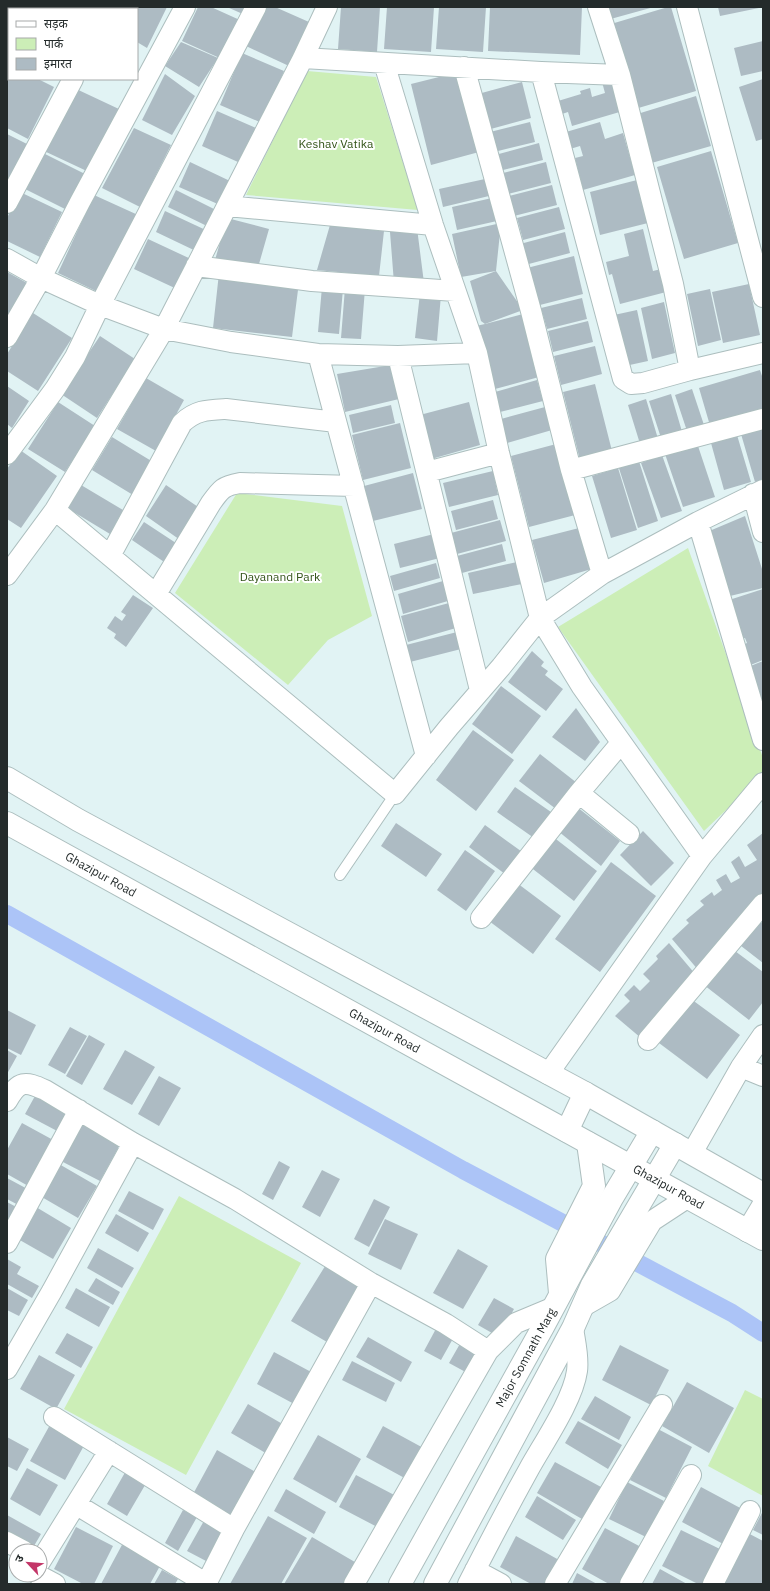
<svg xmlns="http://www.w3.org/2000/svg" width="770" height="1591" font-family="'IBM Plex Sans','Noto Sans Devanagari',sans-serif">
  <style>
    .green { fill: #cceeb7 }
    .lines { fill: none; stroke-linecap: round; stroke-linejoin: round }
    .canal { stroke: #acc4f7; stroke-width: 18 }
    .building { fill: #adbbc3 }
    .service-casing { stroke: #acbebe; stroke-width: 12 }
    .minor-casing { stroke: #acbebe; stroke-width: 22 }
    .secondary-casing { stroke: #acbebe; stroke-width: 24 }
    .service { stroke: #fff; stroke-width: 10 }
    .minor { stroke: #fff; stroke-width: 20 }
    .secondary { stroke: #fff; stroke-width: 22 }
    .labels { text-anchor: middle; stroke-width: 4; stroke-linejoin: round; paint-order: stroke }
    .park-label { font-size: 12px; fill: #325317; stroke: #fff }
    .street-label { font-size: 12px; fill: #242b2b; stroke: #fff }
  </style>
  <rect width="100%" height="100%" fill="#e1f3f4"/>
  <path class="green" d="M307,71L376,77L418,210L246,195Z
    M237,493L342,506L372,616L328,640L288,685L175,593Z
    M688,548L763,758V775L704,831L558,627Z
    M179,1196L301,1263L186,1475L64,1409Z
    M745,1390L763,1399V1496L708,1466Z"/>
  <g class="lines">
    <path class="canal" d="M7,914L463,1170L732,1313L763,1333"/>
  </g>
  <path class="building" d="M48,7H101L100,9H47Z
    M124,7H167L147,48L137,42V9H123Z
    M198,7H211L242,21L224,60L182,41Z
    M227,7H248L245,15Z
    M264,7H275L309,22L289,66L246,46Z
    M341,7H380L377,52L338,49Z
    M387,7H434L431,52L384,49Z
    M439,7H486L483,52L436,49Z
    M490,7H582L580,55L488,51Z
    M603,7H654L607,20Z
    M668,7H671L696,91L635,109L611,24Z
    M718,7H759V8L720,16Z
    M763,41V71L741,76L734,48Z
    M181,42L218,58L199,87L165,66Z
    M242,53L284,71L262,123L220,105Z
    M9,71V79H38L54,87L28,139L7,128V75Z
    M459,72L479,152L431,165L411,84Z
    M165,74L195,96L172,135L142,120Z
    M614,78L623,111L572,126L568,112L562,114L558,101L581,94L580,91L590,88L592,97L605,93L602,82Z
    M763,79V139L756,141L739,87Z
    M522,82L531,118L487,130L478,94Z
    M72,87L121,110L91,173L42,150Z
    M696,96L711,146L648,164L634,115Z
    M217,111L263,131L247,166L202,146Z
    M530,122L535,142L494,152L490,132Z
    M600,122L605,139L623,133L635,175L583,190L575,158L583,156L580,146L570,149L566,132Z
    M134,128L171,145L140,207L102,188Z
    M7,134L29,145L11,180L7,178Z
    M539,143L543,160L499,171L495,155Z
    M711,151L738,243L684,259L657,167Z
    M41,152L85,174L67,210L23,188Z
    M190,162L230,181L220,205L179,187Z
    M546,162L551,183L508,194L503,173Z
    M485,179L489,196L443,207L439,189Z
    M641,179L652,222L600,235L590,192Z
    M552,185L557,205L514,216L509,196Z
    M176,190L218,211L209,227L168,207Z
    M20,192L62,212L40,257L7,241V218Z
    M94,195L138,215L98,292L58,273Z
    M492,198L497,221L457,230L452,207Z
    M559,207L565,229L523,240L517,218Z
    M165,211L210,232L200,253L156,232Z
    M227,218L269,229L257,271L215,260Z
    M501,223L496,271L523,310L485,324L523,314L539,377L495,389L476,326L485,324L481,321L470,281L496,271L461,277L452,234Z
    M330,225L384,231L379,276L317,270Z
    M417,228L424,283H394L390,232Z
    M643,229L653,271L665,268L670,291L620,304L612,274L609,275L606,262L629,256L624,234Z
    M565,232L570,253L525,265L520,244Z
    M148,239L193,260L179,290L134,269Z
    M574,256L583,294L532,307L523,269Z
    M7,272L27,283L7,320Z
    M219,273L299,282L292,337L213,328Z
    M749,284L760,335L723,343L712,292Z
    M322,287L343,289L339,334L318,332Z
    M345,288L365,289L361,339L341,338Z
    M710,289L721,340L698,346L687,294Z
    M420,293L441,295L437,341L415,338Z
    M582,298L587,319L547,329L541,308Z
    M664,302L675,353L652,359L641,308Z
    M637,310L648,361L625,366L614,315Z
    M33,313L72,338L38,391L7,371V354Z
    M588,321L593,342L553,352L548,331Z
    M100,336L135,359L97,418L61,394Z
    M595,346L602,374L561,385L554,356Z
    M391,365L399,399L345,412L337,374Z
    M760,370L763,379V413L711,429L699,388Z
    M146,378L184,400L156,451L117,429Z
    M537,380L543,401L500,412L495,392Z
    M595,384L612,451L580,460L563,392Z
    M7,386L29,401L12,428L7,424Z
    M692,389L705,428L688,434L675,395Z
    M671,394L683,435L662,441L649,401Z
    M646,399L659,442L641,447L628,405Z
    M58,402L95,426L65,472L28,449Z
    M469,402L480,445L428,460L416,416Z
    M391,405L395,423L353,433L349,415Z
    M545,407L552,430L507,443L501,419Z
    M400,423L411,468L363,480L352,435Z
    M763,427V479L755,482L741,434Z
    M737,435L751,482L724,490L711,443Z
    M112,437L153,462L133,495L92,470Z
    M560,443L579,514L529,527L511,456Z
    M697,443L715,497L683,507L665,454Z
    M20,450L57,476L21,528L7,519V469Z
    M637,455L658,521L638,528L617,462Z
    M662,455L682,511L661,518L641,463Z
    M618,468L637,530L611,538L592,476Z
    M493,471L498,495L449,507L443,483Z
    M413,473L422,509L373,521L364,486Z
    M81,485L123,510L110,534L67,508Z
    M166,485L204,511L183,542L146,516Z
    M493,500L498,519L456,530L451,511Z
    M745,516L763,572V588L730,596L707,532Z
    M500,520L506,541L457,554L451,533Z
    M144,522L182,547L170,566L132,540Z
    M583,527L595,568L544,583L532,540Z
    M434,534L440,558L400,568L394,544Z
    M502,544L506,561L462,573L457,556Z
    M517,562L522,584L473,594L468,573Z
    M436,563L440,578L394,591L390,576Z
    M443,581L448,601L403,614L398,594Z
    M763,589V660L748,666L741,646L747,643L745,638L741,639L726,601Z
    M133,595L153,608L126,647L114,638L116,634L107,628L115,616L122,621L126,615L121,612Z
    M449,603L456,628L408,642L401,616Z
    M461,631L465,648L410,662L406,645Z
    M532,651L544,662L541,666L548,671L545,675L563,689L546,711L508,682Z
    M763,661V716L748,667Z
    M501,686L541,716L512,754L472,724Z
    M576,708L600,742L585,761L552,737Z
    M473,730L514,760L476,811L436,780Z
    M540,754L577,783L556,809L519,781Z
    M515,787L551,812L534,838L497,812Z
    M577,807L620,841L601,866L558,831Z
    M396,823L442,854L426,877L381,846Z
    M485,825L525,854L509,877L469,847Z
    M643,831L674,863L651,886L620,855Z
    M763,833V899L699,971L672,939L689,923L686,920L704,905L700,901L712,892L714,896L722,890L716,880L726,874L731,883L740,878L731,862L739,856L745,867L757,860L747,845Z
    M552,836L597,871L574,901L529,866Z
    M465,850L495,871L466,911L437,890Z
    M611,862L656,896L600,972L555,939Z
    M517,883L561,916L533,954L489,921Z
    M755,918L763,924V963L736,942Z
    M669,943L696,975L641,1038L615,1016L630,1001L624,995L634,985L640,991L650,981L643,974L658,959L656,956Z
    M731,948L763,972V1002L749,1020L704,985Z
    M691,999L740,1035L707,1079L659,1043Z
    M7,1010L36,1025L21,1055L7,1048Z
    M70,1027L87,1036L65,1074L48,1065Z
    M89,1035L105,1044L82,1085L66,1076Z
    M7,1050L17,1056L7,1074Z
    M125,1050L155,1067L132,1105L103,1089Z
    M159,1076L181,1088L159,1126L138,1114Z
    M35,1096L69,1114L59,1132L25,1114Z
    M84,1120L122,1141L100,1181L61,1161Z
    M22,1123L55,1141L30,1187L7,1174V1150Z
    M279,1161L290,1167L273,1200L262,1194Z
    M59,1164L97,1186L78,1218L40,1196Z
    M322,1170L340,1179L320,1217L302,1207Z
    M7,1178L33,1192L24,1208L7,1199Z
    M129,1191L164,1209L153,1230L118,1211Z
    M374,1199L390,1207L369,1247L354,1239Z
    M7,1202L20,1209L7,1234Z
    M36,1207L71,1228L53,1259L18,1239Z
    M116,1214L149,1233L138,1252L105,1233Z
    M385,1219L418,1234L401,1270L368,1254Z
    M98,1248L134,1268L122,1288L87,1268Z
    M458,1249L488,1266L463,1309L433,1293Z
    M7,1259L21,1267L17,1274L39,1286L32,1298L7,1284Z
    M327,1263L362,1284L327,1342L291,1321Z
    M96,1278L120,1292L113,1305L88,1291Z
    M7,1288L28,1300L19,1316L7,1310Z
    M76,1288L110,1307L99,1327L65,1308Z
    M494,1298L514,1309L499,1337L478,1325Z
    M438,1325L455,1335L441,1360L424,1351Z
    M67,1333L93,1347L81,1368L55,1353Z
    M368,1337L412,1362L401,1382L356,1357Z
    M461,1342L483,1354L471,1375L449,1363Z
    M620,1345L669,1370L651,1405L602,1380Z
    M274,1352L313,1373L296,1405L257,1384Z
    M39,1355L75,1375L56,1409L20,1389Z
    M352,1361L395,1383L386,1402L342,1380Z
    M687,1382L734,1408L709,1453L662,1426Z
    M595,1396L631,1417L619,1440L581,1419Z
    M248,1404L286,1426L269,1455L231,1433Z
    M578,1421L622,1445L608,1469L565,1443Z
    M51,1423L86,1442L65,1480L30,1461Z
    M383,1426L427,1450L410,1481L366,1457Z
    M656,1428L692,1447L666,1498L630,1480Z
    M318,1435L361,1459L336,1503L293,1479Z
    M7,1437L29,1449L17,1471L7,1466Z
    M217,1450L259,1474L233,1519L192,1496Z
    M555,1462L601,1487L582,1519L537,1493Z
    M27,1468L58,1485L40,1516L10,1499Z
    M127,1469L148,1480L127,1516L107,1504Z
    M356,1475L400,1498L383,1530L339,1507Z
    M627,1482L664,1501L646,1537L609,1519Z
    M701,1487L744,1510L725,1545L682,1522Z
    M286,1489L326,1512L314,1534L274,1511Z
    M537,1496L576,1520L563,1540L525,1517Z
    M183,1510L197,1517L178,1551L165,1543Z
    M763,1511V1535L753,1530Z
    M7,1515L41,1534L31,1551L7,1539Z
    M268,1516L307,1538L281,1584H230Z
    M205,1519L226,1530L208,1562L187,1551Z
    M76,1527L113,1546L94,1584H83L54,1569Z
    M605,1528L641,1547L621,1584H609L582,1569Z
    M681,1530L724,1551L708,1584H698L662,1566Z
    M744,1531L763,1541V1584H718Z
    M516,1536L559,1560L547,1584H531L500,1567Z
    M312,1537L360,1565L349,1584H284Z
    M123,1543L161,1564L150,1584H101Z
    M660,1569L687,1584H652Z
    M162,1570L178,1579L175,1584H154Z
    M577,1573L597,1584H572Z"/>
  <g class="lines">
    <defs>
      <path id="service" d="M31,9L32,7
        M7,56L9,52
        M340,875L395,794"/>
      <path id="minor" d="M598,7L620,75L673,284L690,370
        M687,7L763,297
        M108,9L109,7
        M303,58L541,72L620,75
        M384,63L433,225L477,353L499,453L540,618L582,687L702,856
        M464,67L531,311L571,470L602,574
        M541,72L623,379L631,384L643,383L690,370L763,353
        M7,203L73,79
        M227,206L433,225
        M7,259L41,278L100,305L164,329L231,342L318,354L398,356L477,353
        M196,266L312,281L455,291
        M7,337L41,278L80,202L185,7
        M318,354L426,756
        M398,356L480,690
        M7,454L55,389L75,357L100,305L256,7
        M571,470L763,419
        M427,472L499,453
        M753,494L763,532
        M55,510L395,794L449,727L501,667L540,618L602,574L698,522L763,490
        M698,522L763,740
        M110,556L182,423C196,410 207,410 226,409L336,422
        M7,575L55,510L164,329L303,58L327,7
        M156,594L211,503C221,489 223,486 240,483L354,486
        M579,793L629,834
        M481,918L579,793L621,743
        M648,1040L763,904
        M741,1067L763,1076
        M548,1074L702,856L763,783
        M7,1101C19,1080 25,1081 45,1090L133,1143L235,1199L371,1283L446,1324L488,1351
        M692,1153L741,1067L763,1035
        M7,1243L79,1110
        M582,1307L610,1291L652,1221L687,1198
        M7,1369L52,1291L133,1143
        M54,1417L234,1529
        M77,1505L207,1584
        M7,1542L24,1551
        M40,1562L109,1451
        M475,1570L501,1584
        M38,1575L55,1584
        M206,1584L234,1529L371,1283
        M354,1584L488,1351L516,1323L552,1308
        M468,1584C488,1545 508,1507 529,1469C544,1442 573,1400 577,1371C579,1357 575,1342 573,1328
        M555,1584L662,1405
        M630,1584L691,1475
        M713,1584L750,1511"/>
      <g id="secondary">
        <path d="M7,778L78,820L585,1093L763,1194"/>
        <path id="s1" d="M7,823L763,1239"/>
        <path d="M567,1131L585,1093"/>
        <path d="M748,1231L763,1206"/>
        <path d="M560,1293L557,1259L594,1186L588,1143"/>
        <path id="s2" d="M400,1584L543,1327L612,1198L652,1131"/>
        <path d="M435,1584L573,1328L592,1285L675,1144"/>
      </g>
    </defs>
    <use href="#service" class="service-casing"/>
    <use href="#minor" class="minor-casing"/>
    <use href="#secondary" class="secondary-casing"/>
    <use href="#service" class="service"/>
    <use href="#minor" class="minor"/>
    <use href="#secondary" class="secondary"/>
  </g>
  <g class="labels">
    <g class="park-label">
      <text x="336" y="148">Keshav Vatika</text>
      <text x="280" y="581">Dayanand Park</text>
    </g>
    <g class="street-label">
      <text dy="4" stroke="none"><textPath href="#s1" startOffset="107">Ghazipur Road</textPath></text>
      <text dy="4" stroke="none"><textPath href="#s1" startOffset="431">Ghazipur Road</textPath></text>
      <text dy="4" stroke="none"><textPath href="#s1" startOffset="755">Ghazipur Road</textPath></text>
      <text dy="4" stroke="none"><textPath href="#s2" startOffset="259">Major Somnath Marg</textPath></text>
    </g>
  </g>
  <rect width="770" height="1591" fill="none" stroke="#242b2b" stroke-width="16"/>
  <rect x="8" y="8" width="130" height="72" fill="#ffffff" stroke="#a7aaaa"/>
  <rect x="16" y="21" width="20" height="6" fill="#ffffff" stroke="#a7aaaa"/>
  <text x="44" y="28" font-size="12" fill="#242b2b">सड़क</text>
  <rect x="16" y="38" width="20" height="12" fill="#cceeb7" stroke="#a7aaaa"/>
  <text x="44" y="48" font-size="12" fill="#242b2b">पार्क</text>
  <rect x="16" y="58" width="20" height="12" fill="#adbbc3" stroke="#a7aaaa"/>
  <text x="44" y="68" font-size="12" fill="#242b2b">इमारत</text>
  <g transform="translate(28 1563) rotate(296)"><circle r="19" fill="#ffffff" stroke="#a7aaaa"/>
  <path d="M0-3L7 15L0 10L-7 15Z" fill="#c33668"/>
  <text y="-6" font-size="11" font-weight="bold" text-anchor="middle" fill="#242b2b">उ</text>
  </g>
</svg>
